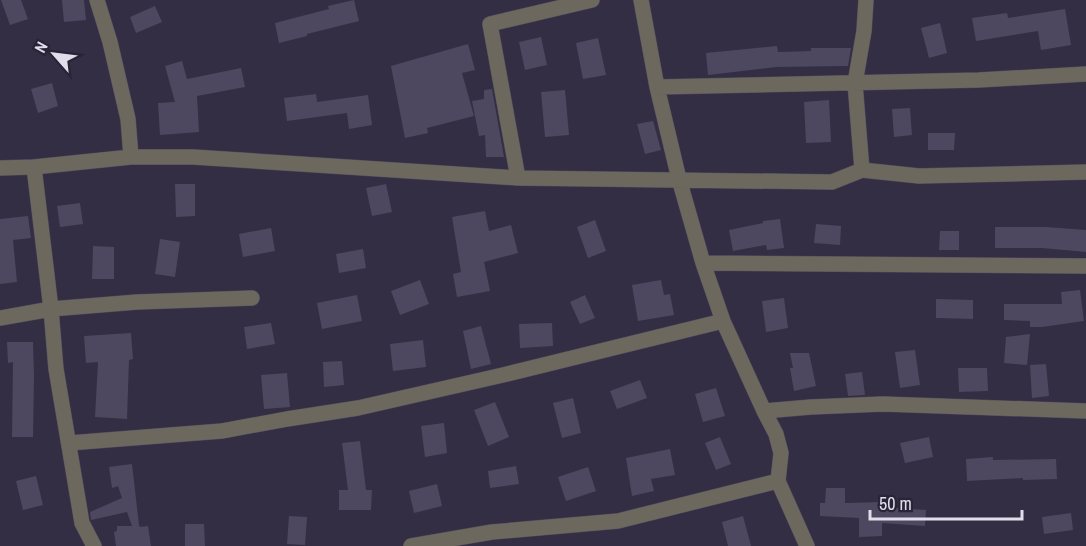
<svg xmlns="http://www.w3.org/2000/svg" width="1086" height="546" font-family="'Archivo Narrow',sans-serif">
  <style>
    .building { fill: #4d485f }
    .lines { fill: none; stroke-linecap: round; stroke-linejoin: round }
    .minor-casing { stroke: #4f4a5e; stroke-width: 16 }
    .minor { stroke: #6d685d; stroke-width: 15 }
  </style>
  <rect width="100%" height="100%" fill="#332e43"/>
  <path class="building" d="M1,0H21L28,19L10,25Z
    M62,0H84L86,20L64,22Z
    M354,0L359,21L307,34V36L279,43L275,23L329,9L328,6Z
    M155,6L162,22L136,33L130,17Z
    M1065,9L1071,45L1041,50L1038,31L976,41L972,18L1007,13L1008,18Z
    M940,23L947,53L929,58L921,28Z
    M541,37L547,65L525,70L519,42Z
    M598,38L606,75L583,79L576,43Z
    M468,44L475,70L462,73L474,116L427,128L428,133L405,138L391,66Z
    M777,46L778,52L811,51V48H851L848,66L776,67L708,75L706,53Z
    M182,61L187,79L241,68L245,87L197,96L199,132L160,135L158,103L175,102L165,66Z
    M52,83L58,106L38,113L31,89Z
    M492,89L504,157H486L485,135L479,136L472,101L484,99V90Z
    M565,90L569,135L545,137L541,92Z
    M316,94L317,102L368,95L372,125L349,129L347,113L287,121L284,98Z
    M829,100L831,142L806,143L804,102Z
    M910,108L912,135L894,137L892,109Z
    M653,121L661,150L645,154L637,124Z
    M928,133H955L954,150H928Z
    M175,184H195V216L176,217Z
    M386,184L392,212L372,216L366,188Z
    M80,203L83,224L60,227L57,206Z
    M485,211L489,231L511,225L518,253L484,262L490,291L457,297L453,274L461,272L452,217Z
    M28,216L31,238L13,240L17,282L0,284V219Z
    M780,219L784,248L767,250L766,245L733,251L729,230L763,223V221Z
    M595,220L606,251L588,258L577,227Z
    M816,224L841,226L840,245L814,243Z
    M995,227H1046L1086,230V252L1042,248H995Z
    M271,228L275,251L243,257L239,234Z
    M940,231H959V250H939Z
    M160,239L180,242L175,277L155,274Z
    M93,246L114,247V279H92Z
    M363,249L366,268L339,273L336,254Z
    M420,280L429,304L400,315L391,291Z
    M661,280L664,295L670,294L674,315L638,321L632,285Z
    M1080,290L1084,321L1042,327H1030V321L1004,320V304H1062L1061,292Z
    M357,295L362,321L322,329L317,303Z
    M585,295L595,318L580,324L570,302Z
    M784,298L788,328L766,332L762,301Z
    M936,299L973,300V319L936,318Z
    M271,323L275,344L247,349L244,327Z
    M552,323L553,346L520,348L519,324Z
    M481,326L491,364L471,369L463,331Z
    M131,333L133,359L129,360L127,419L95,417L98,362L86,363L84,336Z
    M1030,334L1027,365L1004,363L1006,337Z
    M423,340L426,367L393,371L390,344Z
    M7,342H33L34,376L33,437H12L13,362L8,363Z
    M915,350L920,385L900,388L895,352Z
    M790,353H809L816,386L794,391L790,368H793Z
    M342,361L344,385L324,387L323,362Z
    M1046,364L1049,396L1032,398L1030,365Z
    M958,368H987L988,391L959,392Z
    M862,372L865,395L848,396L845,374Z
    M287,373L290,407L264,409L261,375Z
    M640,380L647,398L617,409L610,391Z
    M716,388L725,416L703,422L695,394Z
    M573,398L581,433L562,438L553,403Z
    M495,402L509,437L488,446L474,410Z
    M444,423L447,453L425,457L421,426Z
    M720,437L731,464L716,470L705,443Z
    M929,437L933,457L905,463L900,443Z
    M360,441L366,490H372L371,510H339V490H348L342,443Z
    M670,449L675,475L651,479L654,491L632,496L626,458Z
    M993,457V460L1056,459L1057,479L1023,480V478L967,481L966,459Z
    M132,464L139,525H136H139L140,527L148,526L151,546H116L114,532L117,531V526H132L127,512L91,520L90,512L122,498L118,486L112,488L109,467Z
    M516,466L519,484L490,488L488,471Z
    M588,467L596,491L566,501L558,477Z
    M36,476L43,505L23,510L16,481Z
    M437,484L442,506L414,513L409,491Z
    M826,488H845V503L882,502V507L926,510L925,526L882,523V536L859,537V518L820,516V503H825Z
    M1071,513L1073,530L1044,534L1042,517Z
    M289,516L307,517L305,545L287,544Z
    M743,516L751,546H728L722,522Z
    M185,524H204L205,546H185Z"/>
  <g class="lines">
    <defs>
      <path id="minor" d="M97,0L110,42L128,119L131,157
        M641,0L657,87L679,179L703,263L723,321L764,411L776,434L781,453L778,481L807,546
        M657,87L979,80L1086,74
        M34,167L51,309L56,369L82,523L94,546
        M0,168L34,167L131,157H193L518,178L832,182L862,170L919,176L1086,172
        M862,170L855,83L864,31L866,0
        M518,178L490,24L592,0
        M703,263L1086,266
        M0,318L51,309L137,302L252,298
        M764,411L811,407L883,404L1086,411
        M69,443L222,431L287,419L358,408L503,375L723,321
        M411,546L492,532L618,521L778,481"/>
    </defs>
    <use href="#minor" class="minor-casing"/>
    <use href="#minor" class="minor"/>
  </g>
  <g transform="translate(54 54) rotate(298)" stroke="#292438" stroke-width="4.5" paint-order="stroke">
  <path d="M0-4.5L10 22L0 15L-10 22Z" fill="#e1deeb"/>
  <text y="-9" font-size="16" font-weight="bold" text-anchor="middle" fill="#e1deeb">N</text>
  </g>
  <path d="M870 510v9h152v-9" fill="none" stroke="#e1deeb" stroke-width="3"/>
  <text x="879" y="510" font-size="18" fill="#e1deeb" stroke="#292438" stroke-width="4.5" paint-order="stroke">50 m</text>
</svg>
